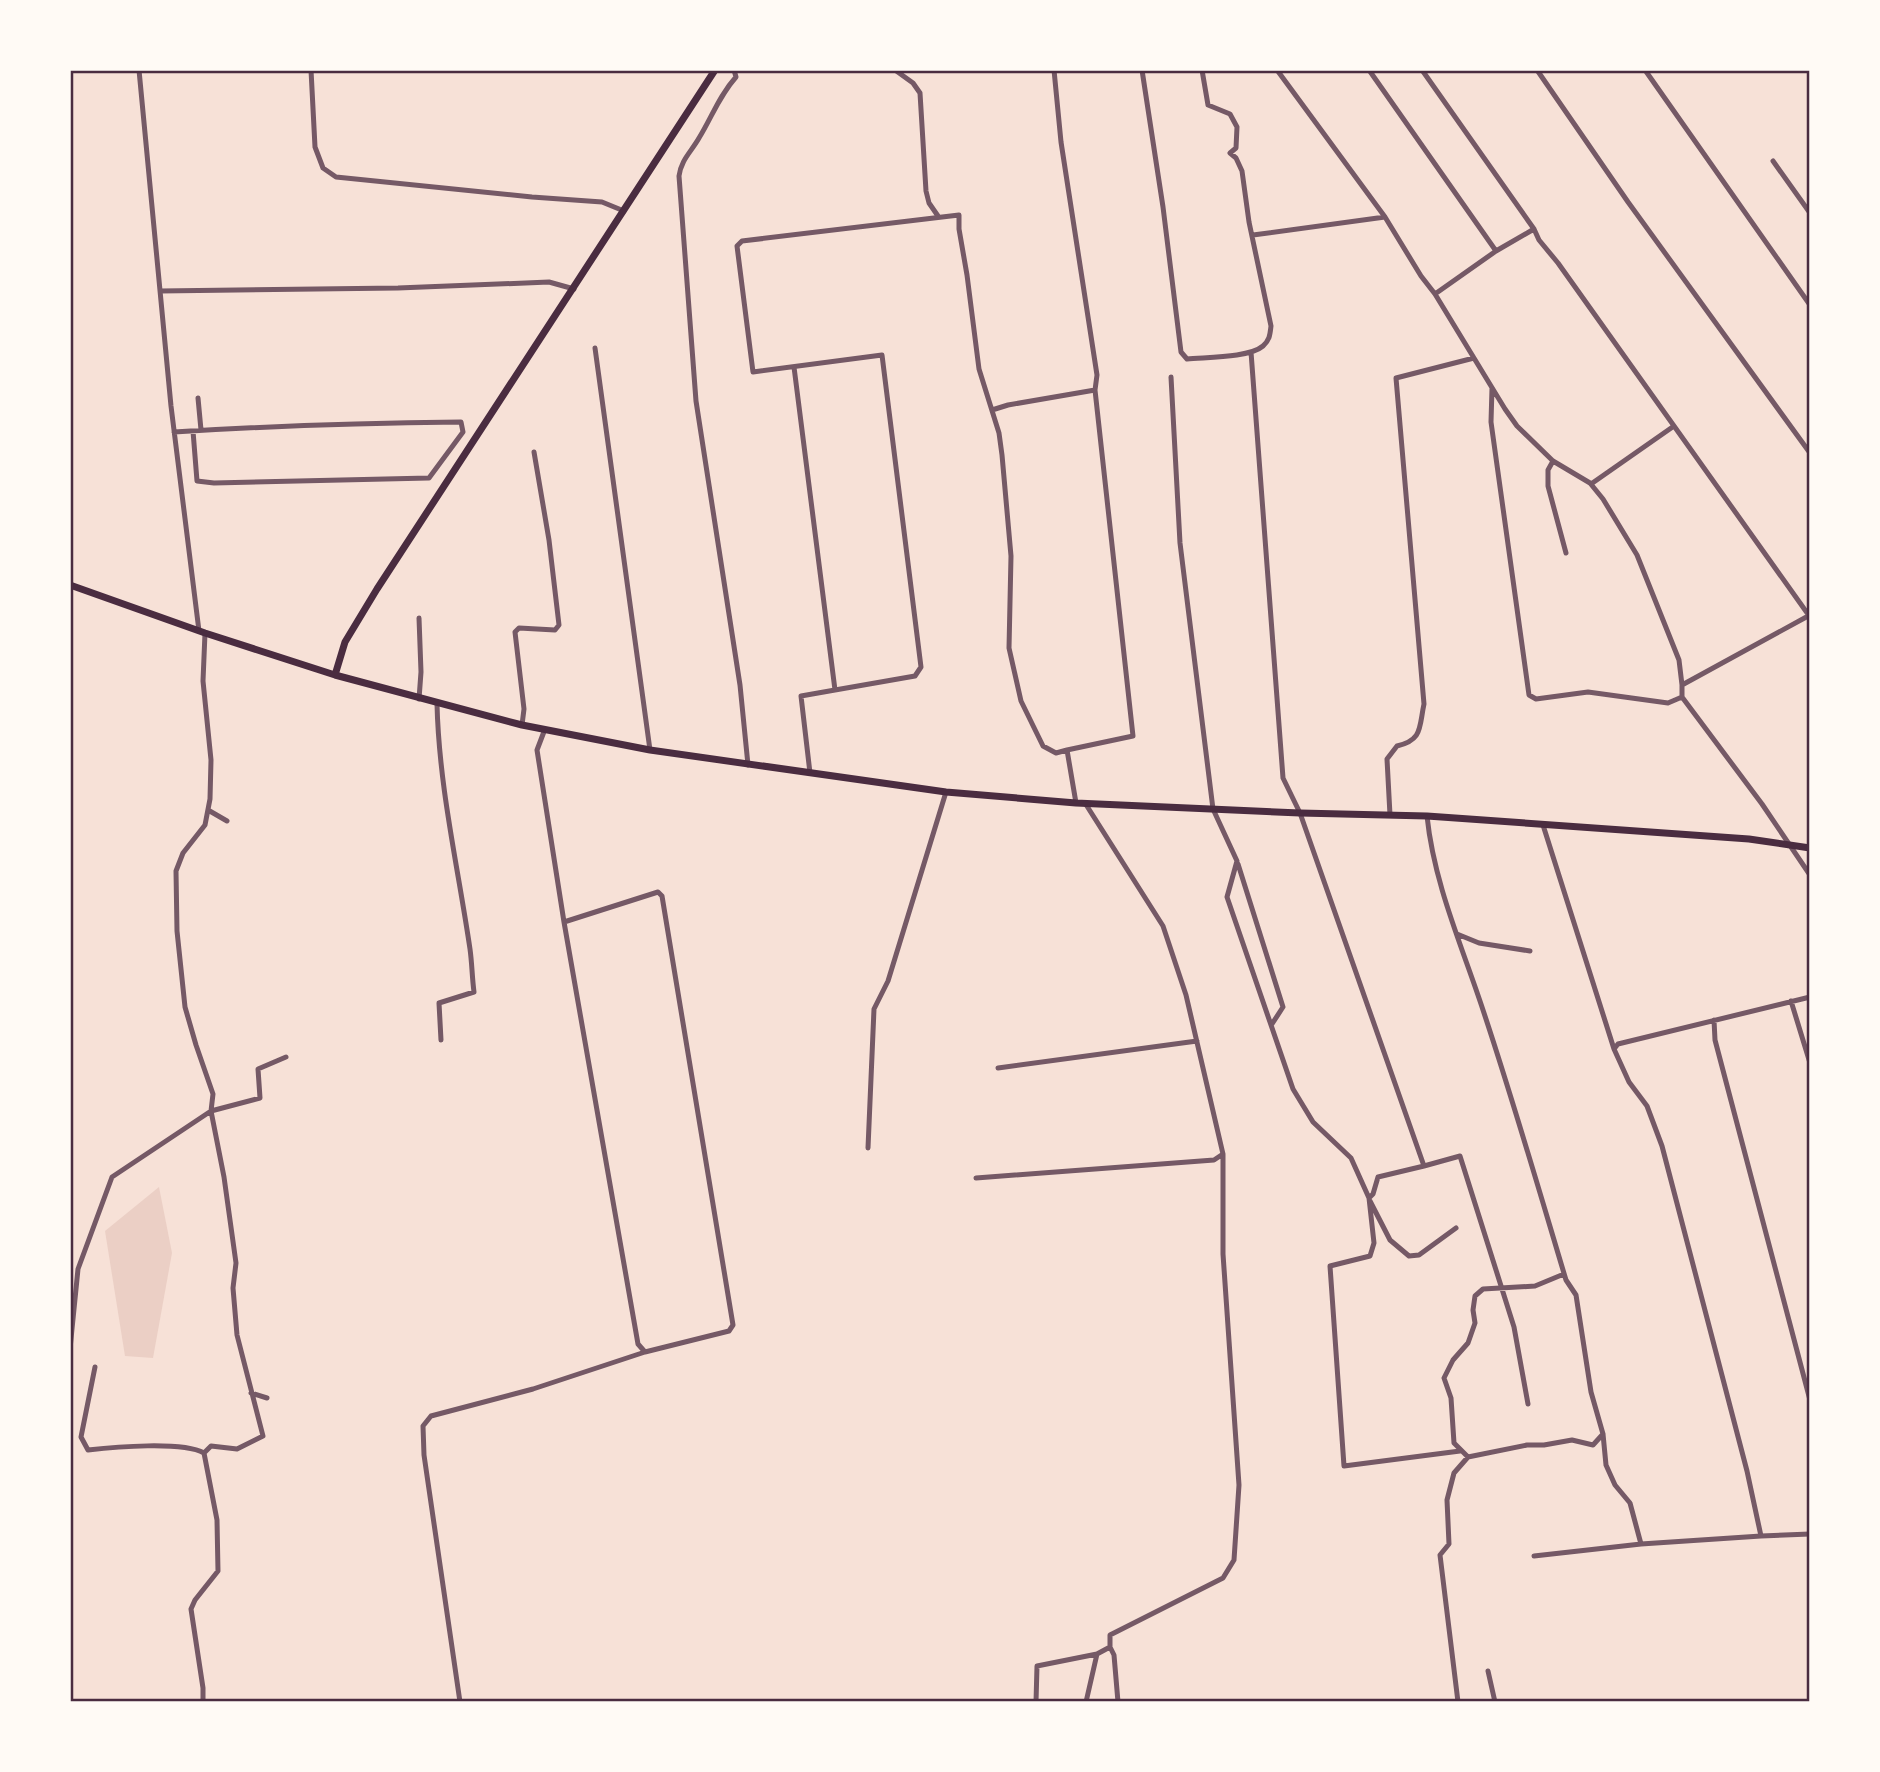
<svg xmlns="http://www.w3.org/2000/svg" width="1880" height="1772" font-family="Georgia,serif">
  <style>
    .green { fill: #ebcfc5 }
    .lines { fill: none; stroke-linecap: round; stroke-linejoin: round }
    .minor { stroke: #755966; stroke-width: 5 }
    .secondary { stroke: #4a2c40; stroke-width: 7 }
    .neatline { fill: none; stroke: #4a2c40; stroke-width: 2.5 }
  </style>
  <rect width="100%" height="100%" fill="#f7e1d7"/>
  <path class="green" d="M159,1187L172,1253L153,1358L125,1356L105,1231Z"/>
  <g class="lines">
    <path class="minor" d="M139,70L171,406L199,631
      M311,70L315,147L323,168L336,177L532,197L602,202L624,211
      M734,70L736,77C719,96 712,117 699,138C691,152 681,160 679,176L696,401L740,685L748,765
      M895,70L913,83L920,93L926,191L929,203L938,216
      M1054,70L1061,142L1097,375L1095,390L1133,736L1067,750
      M1142,70L1163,207L1181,352L1187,359C1206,357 1249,358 1263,346C1270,340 1270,334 1271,326L1249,222L1242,171L1236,158L1230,153L1236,148L1237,127L1230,114L1208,105L1202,70
      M1277,70L1385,217L1421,276L1435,294L1505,409L1517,426L1553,461L1590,483L1603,499L1637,555L1679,660L1682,685
      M1369,70L1496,251
      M1422,70L1534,229
      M1537,70L1628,202L1810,453
      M1645,70L1810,305
      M1773,161L1810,213
      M1253,235L1385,217
      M160,291L398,288L549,282L574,289
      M1435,294L1496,251L1534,229L1539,240L1558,263L1810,617
      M595,348L650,750
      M794,367L835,690L801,696L810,773
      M1171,377L1180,543L1213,809L1237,861L1227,897L1293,1089L1313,1122L1351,1158L1369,1198L1373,1194L1378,1177L1424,1166L1300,813L1283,778L1251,352
      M1492,388L1491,422L1529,695L1536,699L1588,692L1668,703L1682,697
      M198,398L201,430
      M992,410L1008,405L1095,390
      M174,432C270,426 365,423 461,422L463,432L429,478L214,483L197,481L193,431
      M1553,461L1548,470V486L1566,553
      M1591,484L1674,426
      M1810,615L1682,685V697L1762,804L1810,875
      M835,690L915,676L921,667L882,355L753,372L737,246L742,241L959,215V229L967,275L979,369L999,433L1002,455L1011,556L1009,648L1021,701L1043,746L1056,753L1067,750L1076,803
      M419,699L421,672L419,618
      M437,704C439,787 458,867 470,949C472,963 472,977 474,992L439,1003L441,1040
      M522,725L524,709L515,632L519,628L555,630L559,625L549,540L534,452
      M545,729L537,750L564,922L638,1344L645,1352L729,1331L733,1325L662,896L658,892L564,922
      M208,810L227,821
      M1390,815L1387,759L1397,746C1423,740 1419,727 1424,704L1396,378L1474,358
      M1427,816C1434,884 1462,946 1483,1010C1513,1100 1539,1190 1566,1280L1576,1295L1591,1392L1603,1434L1606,1465L1615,1485L1630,1503L1641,1544
      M1543,825L1614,1049
      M1238,864L1283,1007L1272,1024
      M1457,934L1479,943L1530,951
      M1791,1001L1810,1063
      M1714,1020L1715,1040L1810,1400
      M998,1068L1197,1041
      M868,1148L874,1009L888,981L946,792
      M1424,1166L1460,1156L1514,1327L1528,1404
      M976,1178L1214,1160L1223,1154L1186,995L1163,926L1085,803
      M1369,1198L1374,1243L1370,1256L1330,1266L1344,1466L1460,1451
      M1370,1201L1390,1240L1409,1256L1419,1255L1456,1228
      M70,1349L78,1269L112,1177L211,1111L213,1094L196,1045L185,1007L177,931L176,871L183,853L205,825L210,799L211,760L203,681L205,633
      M95,1367L81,1437L88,1450C114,1447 182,1441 204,1453
      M251,1393L267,1398
      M1468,1457L1454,1443L1451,1398L1444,1378L1453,1360L1468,1343L1475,1323L1473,1310L1475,1296L1483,1289L1535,1286L1564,1274
      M1761,1536L1810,1534
      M1534,1556L1641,1544L1761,1536L1747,1471L1662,1146L1647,1106L1629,1082L1614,1049L1618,1044L1810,997
      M1488,1671L1495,1702
      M203,1702V1688L191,1609L195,1600L218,1571L217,1520L204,1453L211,1446L237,1449L263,1436L237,1335L233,1288L236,1263L224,1177L211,1111L260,1098L258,1069L286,1057
      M460,1702L424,1455L423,1426L431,1416L533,1389L645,1352
      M1036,1702L1037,1666L1097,1654
      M1086,1702L1097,1654L1110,1647
      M1118,1702L1114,1655L1110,1647V1635L1223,1578L1234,1560L1239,1485L1223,1254V1154
      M1458,1702L1440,1555L1449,1544L1447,1500L1454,1473L1468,1457L1527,1445H1544L1572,1440L1593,1445L1603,1434"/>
    <path class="secondary" d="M70,585L205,633L335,675L522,725L650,750L946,792L1076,803L1300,813L1427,816L1749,839L1810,848
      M335,675L345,642L377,589L715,70"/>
  </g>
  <rect width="1880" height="1772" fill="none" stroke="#fffaf5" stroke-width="144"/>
  <rect x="72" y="72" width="1736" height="1628" class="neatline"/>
</svg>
